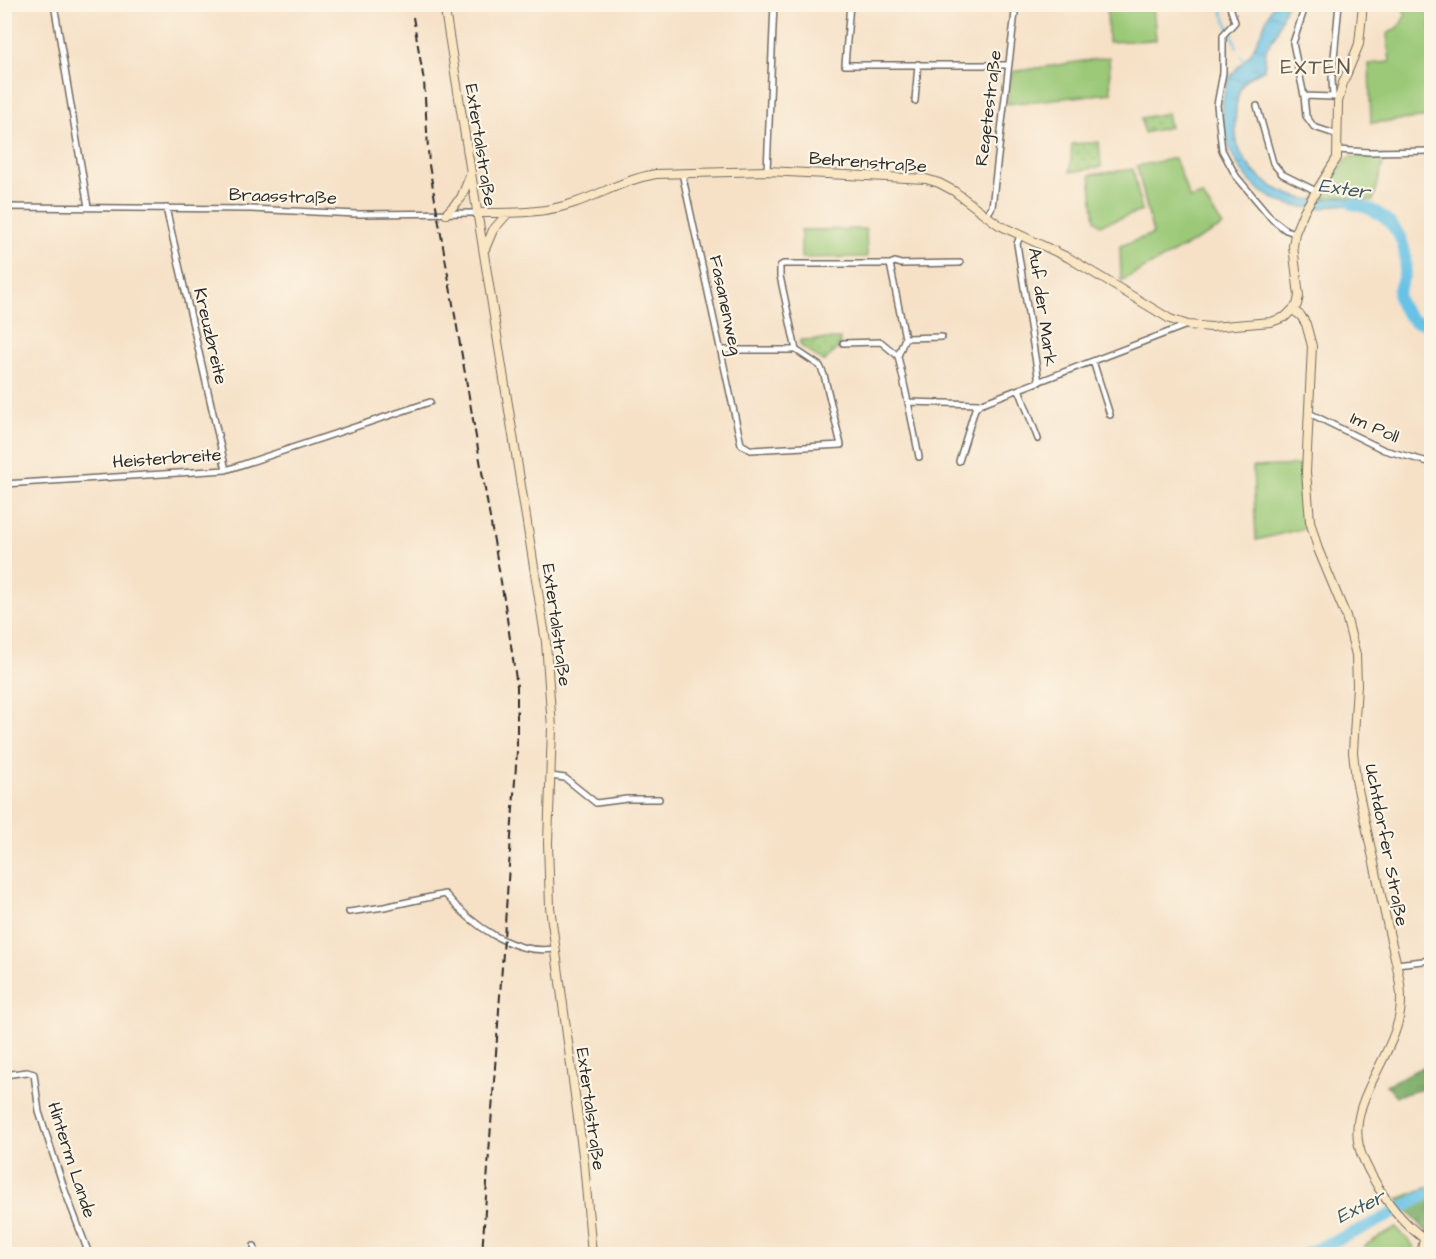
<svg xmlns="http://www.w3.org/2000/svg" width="1436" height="1259" font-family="'Architects Daughter',sans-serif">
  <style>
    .grass { fill: #9bc978; stroke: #637a52; stroke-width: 1.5 }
    .forest { fill: url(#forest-crowns); stroke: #546c4a; stroke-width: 1.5 }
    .park { fill: url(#park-dots); stroke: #637a52; stroke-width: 1.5 }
    .water { fill: url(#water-ripples); stroke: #4a7688; stroke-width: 1.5 }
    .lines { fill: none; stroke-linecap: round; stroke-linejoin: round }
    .stream { stroke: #68c2e6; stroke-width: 2 }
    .river { stroke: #68c2e6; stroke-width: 12 }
    .street-casing { stroke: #726b62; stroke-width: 8 }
    .secondary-casing { stroke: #726b62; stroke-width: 10 }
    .street { stroke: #fff; stroke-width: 5 }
    .secondary { stroke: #fbe6c4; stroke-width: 8 }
    .rail { stroke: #2b2b2b; stroke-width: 2; stroke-dasharray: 9 4.5; stroke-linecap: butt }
    .labels { text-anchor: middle; stroke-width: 4.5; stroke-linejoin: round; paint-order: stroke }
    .street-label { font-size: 18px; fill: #2b2b2b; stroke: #fcf5e5 }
    .water-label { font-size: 20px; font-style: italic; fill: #3d5863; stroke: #fcf5e5 }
    .quarter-label { font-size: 21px; letter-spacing: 1.5px; fill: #695b4c; stroke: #fcf5e5 }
  </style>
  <defs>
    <pattern id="forest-crowns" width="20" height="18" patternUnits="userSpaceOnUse" patternTransform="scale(1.5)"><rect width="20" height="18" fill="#7cad68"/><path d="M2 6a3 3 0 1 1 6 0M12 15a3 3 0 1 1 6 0" fill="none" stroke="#668d56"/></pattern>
    <pattern id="park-dots" width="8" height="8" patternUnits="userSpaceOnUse" patternTransform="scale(1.5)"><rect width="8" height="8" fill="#9bc978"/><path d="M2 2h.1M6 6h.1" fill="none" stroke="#7fa363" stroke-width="1.8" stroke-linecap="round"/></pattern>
    <pattern id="water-ripples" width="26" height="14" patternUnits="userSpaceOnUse" patternTransform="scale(1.5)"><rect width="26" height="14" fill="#68c2e6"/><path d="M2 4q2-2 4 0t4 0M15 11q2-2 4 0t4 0" fill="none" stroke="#569ebb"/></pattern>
  </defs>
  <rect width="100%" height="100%" fill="#fcf5e5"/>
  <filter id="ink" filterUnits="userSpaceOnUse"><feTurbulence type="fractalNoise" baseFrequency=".0167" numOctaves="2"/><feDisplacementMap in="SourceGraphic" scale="12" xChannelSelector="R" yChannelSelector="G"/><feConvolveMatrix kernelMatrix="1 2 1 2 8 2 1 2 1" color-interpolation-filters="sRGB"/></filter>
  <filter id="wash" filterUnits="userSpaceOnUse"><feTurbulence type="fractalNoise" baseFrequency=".008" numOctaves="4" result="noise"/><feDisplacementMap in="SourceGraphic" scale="24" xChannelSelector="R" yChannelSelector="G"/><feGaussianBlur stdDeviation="1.35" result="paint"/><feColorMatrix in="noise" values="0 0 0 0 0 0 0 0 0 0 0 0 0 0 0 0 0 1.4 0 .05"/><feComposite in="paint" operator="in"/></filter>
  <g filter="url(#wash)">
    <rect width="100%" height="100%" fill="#f6e1c7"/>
    <path class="grass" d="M1107,5H1153L1156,40L1108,42Z
      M1400,5H1431V117L1371,123L1369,64L1390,62L1387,34L1399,27L1406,14Z
      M1109,57L1111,93L1007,104L1012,72Z
      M1385,156L1373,201L1339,197L1314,200L1318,194L1330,185L1345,161L1350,157Z
      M1175,158L1190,199L1202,195L1223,226L1121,281L1120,246L1153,234L1137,166Z
      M1133,169L1142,211L1100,225L1095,220L1090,175Z
      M866,229L867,257L801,258V230Z
      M1302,465L1300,491L1305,528L1256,540L1253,467Z
      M1396,1227L1415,1248L1414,1254H1371L1364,1246Z"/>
    <path class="forest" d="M1431,1063V1087L1396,1096L1386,1085Z
      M1431,1186V1237L1398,1199Z"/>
    <path class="park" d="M1167,113L1170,127L1144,133L1141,118Z
      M1099,142L1101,167L1070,172L1072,144Z
      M840,339V346L824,362L800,345V340Z"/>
    <path class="water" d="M1273,5H1286L1276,34L1266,49L1264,70C1243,78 1239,85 1236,107C1235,121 1234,140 1241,153C1255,181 1285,198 1315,200C1324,201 1330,198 1338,197C1349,196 1359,202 1368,207C1358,209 1351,205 1341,205C1335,204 1329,207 1323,208C1313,209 1301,207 1291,205C1241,194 1210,130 1227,84C1231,71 1245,62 1252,51C1260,36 1266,20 1273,5Z"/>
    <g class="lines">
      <path class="stream" d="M1219,4L1237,47
        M1241,56L1245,62"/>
      <path class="river" d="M1352,204C1386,210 1409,235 1405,271C1404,279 1399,286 1398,294C1398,306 1407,314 1415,322L1432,323
        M1305,1254C1332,1241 1360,1231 1386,1217C1402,1210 1415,1198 1432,1193"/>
    </g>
  </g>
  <g filter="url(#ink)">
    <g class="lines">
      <defs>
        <path id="street" d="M54,4L88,207
          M850,4L845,65H1009
          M1229,4L1235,22L1223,35V73L1217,105L1222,150L1236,176L1272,219L1286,230L1295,233
          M1306,4L1293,43L1304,96L1306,116L1314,127L1338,135
          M1339,4L1332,79L1333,97H1339
          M1304,96L1333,97
          M915,101L918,64
          M1257,106L1273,163L1282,174L1316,191
          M1337,150L1369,152L1432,151
          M767,171L774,4
          M682,173L741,444L751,450L841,445L824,375L820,366L796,350L780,276V266L783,264H890L895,262L901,264L960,263
          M4,207L250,209L357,214L477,213
          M166,208L226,470
          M987,215L992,207L1016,4
          M1020,236L1017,244L1039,382
          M890,264L905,338L898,356L908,402L979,404
          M905,338L942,337
          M843,343L881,342L898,356
          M721,350H796
          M1093,361L1110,415
          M1019,389L1038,439
          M908,402L919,457
          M1309,413L1384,450L1432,463
          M959,461L975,409L980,404L1187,325
          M4,484L226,470L430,402
          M551,776L565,778L596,803L627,799H659
          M349,912L384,907L445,894C471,924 512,955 554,949
          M1396,964L1432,960
          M4,1075L27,1072L34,1074L39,1112L65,1191L89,1254
          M254,1246L256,1254"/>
        <path id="secondary" d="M444,4L546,642L552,728L548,843L550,907L584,1163L592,1254
          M477,213C510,213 542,214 574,203C602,194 626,179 656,174L767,171L926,179L939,183L954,191L999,225L1069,258L1170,319L1188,325L1211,327L1271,322L1285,317L1297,305L1299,296L1293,246L1295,233L1304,211L1337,158L1338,102L1343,83L1359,44L1363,4
          M446,214L461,198L470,176
          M485,249L493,230L508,213
          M1293,310L1301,316L1306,324L1312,346L1306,472L1310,521L1318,549L1346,616L1356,655L1357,685L1353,752L1356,780C1366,828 1377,875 1387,923C1392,948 1401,974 1401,999C1402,1050 1347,1097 1359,1146C1362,1161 1371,1174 1378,1187C1391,1208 1411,1232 1432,1243
          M1421,1254L1424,1239"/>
      </defs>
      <use href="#street" class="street-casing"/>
      <use href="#secondary" class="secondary-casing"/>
      <use href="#street" class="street"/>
      <use href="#secondary" class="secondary"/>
      <path class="rail" d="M413,17L424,81L429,165L505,605L517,686V751L482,1254"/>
    </g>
  </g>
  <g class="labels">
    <g class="street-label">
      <text transform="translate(988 108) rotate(-83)" y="6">Regetestraße</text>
      <text transform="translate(481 145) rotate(81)" y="6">Extertalstraße</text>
      <text transform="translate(868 162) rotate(4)" y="6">Behrenstraße</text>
      <text transform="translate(283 196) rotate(2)" y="6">Braasstraße</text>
      <text transform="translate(726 305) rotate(78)" y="6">Fasanenweg</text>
      <text transform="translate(1043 307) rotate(82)" y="6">Auf der Mark</text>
      <text transform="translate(211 336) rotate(77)" y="6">Kreuzbreite</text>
      <text transform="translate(1375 427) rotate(24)" y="6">Im Poll</text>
      <text transform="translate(167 458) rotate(-4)" y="6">Heisterbreite</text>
      <text transform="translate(557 625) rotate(82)" y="6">Extertalstraße</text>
      <text transform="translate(1387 845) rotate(79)" y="6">Uchtdorfer Straße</text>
      <text transform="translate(591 1109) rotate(82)" y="6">Extertalstraße</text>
      <text transform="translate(72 1160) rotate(72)" y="6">Hinterm Lande</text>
    </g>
    <g class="water-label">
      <text transform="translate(1344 188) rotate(8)" y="7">Exter</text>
      <text transform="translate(1360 1206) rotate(-26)" y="7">Exter</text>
    </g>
    <g class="quarter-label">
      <text x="1316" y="74">EXTEN</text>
    </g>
  </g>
  <rect width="1436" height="1259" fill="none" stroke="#fcf5e5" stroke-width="24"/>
</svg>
